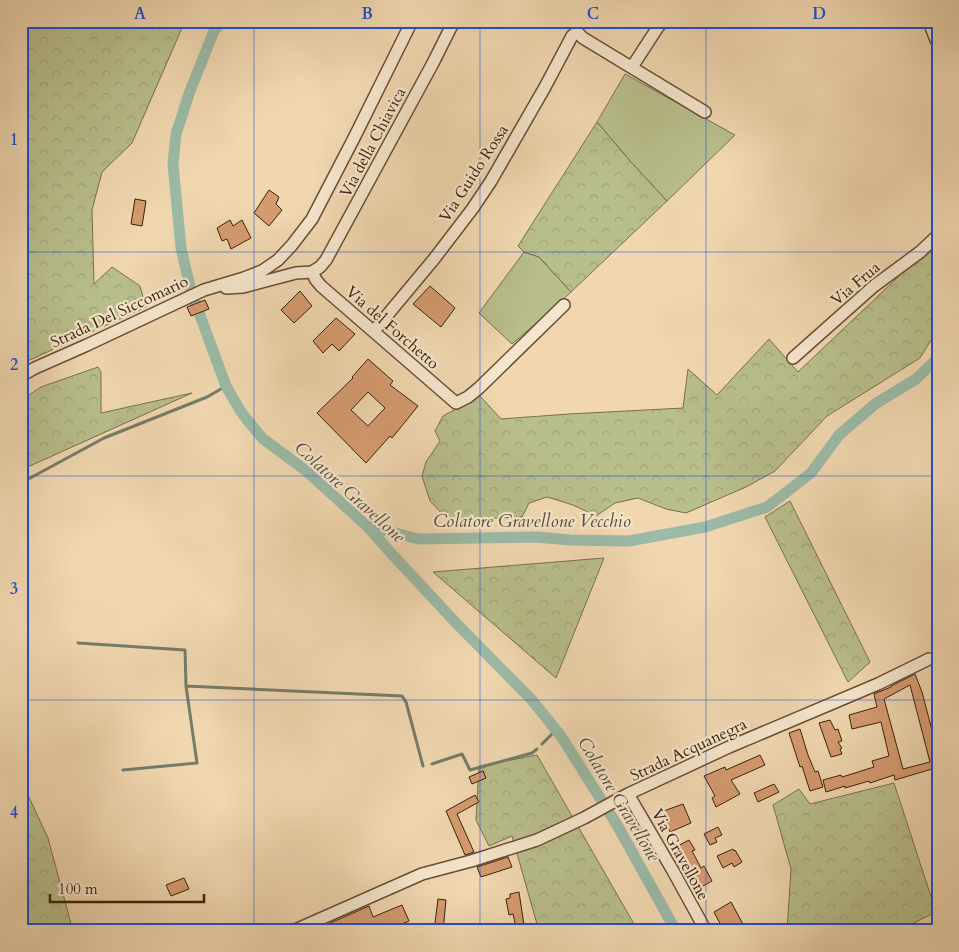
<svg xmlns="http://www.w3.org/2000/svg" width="959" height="952" font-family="Cardo,serif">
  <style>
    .grass { fill: #b8be8c; stroke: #7a6f4c }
    .forest { fill: url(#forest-crowns); stroke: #7a6f4c }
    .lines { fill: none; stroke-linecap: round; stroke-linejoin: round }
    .stream { stroke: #757c69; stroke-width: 3 }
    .canal { stroke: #9bbaa7; stroke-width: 11 }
    .building { fill: #d59b6f; stroke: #3b200b; fill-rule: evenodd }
    .minor-casing { stroke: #684e34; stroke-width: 14 }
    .minor { stroke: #f5e5cc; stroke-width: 11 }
    .grid { fill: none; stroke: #1d4ed8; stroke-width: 1; stroke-opacity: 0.55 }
    .labels { text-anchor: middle; stroke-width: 4.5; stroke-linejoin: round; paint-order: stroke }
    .street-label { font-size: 16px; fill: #3b200b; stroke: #f5e5cc }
    .water-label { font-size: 18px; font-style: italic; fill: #584e3a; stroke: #f5e5cc }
    .neatline { fill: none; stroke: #1d4ed8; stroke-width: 2 }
    .grid-label { font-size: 16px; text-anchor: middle; font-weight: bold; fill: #1d4ed8 }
  </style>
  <defs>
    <pattern id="forest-crowns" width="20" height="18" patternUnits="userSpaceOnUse" patternTransform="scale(1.25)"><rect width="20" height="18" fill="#b8be8c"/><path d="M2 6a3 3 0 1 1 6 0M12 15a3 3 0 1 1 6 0" fill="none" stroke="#9fa377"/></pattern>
  </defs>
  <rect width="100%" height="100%" fill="#f0d7b0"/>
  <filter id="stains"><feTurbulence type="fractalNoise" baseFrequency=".004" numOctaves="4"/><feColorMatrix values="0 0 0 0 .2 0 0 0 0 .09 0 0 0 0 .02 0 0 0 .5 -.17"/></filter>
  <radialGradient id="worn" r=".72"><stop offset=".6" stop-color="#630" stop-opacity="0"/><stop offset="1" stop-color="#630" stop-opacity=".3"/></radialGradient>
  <path class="grass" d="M625,74L735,135L667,201L631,162L597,122Z
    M524,252L539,257L571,292L548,313L512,344L479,313Z"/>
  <path class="forest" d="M21,21H185L132,143L102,172L92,210L94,284L112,267L140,286L146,307L21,364Z
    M597,122L631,162L667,201L571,292L539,257L524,252L518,246Z
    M938,239V329L920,358L827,416L775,471L746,487L686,513L666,509L638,498L615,503L596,516L573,505L547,497L529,503L522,517L448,520L430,501L422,476L426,462L440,441L435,431L443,416L480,396L501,419L569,414L683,408L688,369L717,395L769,339L798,372Z
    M98,367L101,372V413L192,393L21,470V400L41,387Z
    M790,501L870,662L848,682L765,517Z
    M604,558L556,678L433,572Z
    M537,755L638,931H539L512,836L489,846L476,820L479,766Z
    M894,783L936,912L897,931H787L791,869L773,805L799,789L810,804Z
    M21,785L27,793L48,838L73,931H21Z"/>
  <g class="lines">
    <path class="stream" d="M21,483L104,438L207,397L226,386
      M78,643L185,650L186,686L197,763L123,770
      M186,686L402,696L406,702L423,766
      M542,744L556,730
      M432,764L462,754L470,770L532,753L537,749"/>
    <path class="canal" d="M222,21L214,31L190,91L176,134L173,164L181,248L191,291L226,386L241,412L262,438L305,470L367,526L390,552L458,625L531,699L561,736L617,825L676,931
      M367,526L419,539L536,537L570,540L629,541L705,527L767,507L811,473L839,435L875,404L916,379L938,358"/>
  </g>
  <path class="building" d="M269,190L279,197L276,204L282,210L269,226L254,213Z
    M135,199L146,201L142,226L131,224Z
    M230,220L233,226L242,220L251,238L231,249L227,239L222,241L217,228Z
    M430,286L455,308L441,327L413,304Z
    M300,291L312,306L294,323L281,310Z
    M205,300L209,309L191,316L187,307Z
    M336,318L355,334L339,351L332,344L323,353L313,341Z
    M368,359L393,381L390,385L418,406L392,438L390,436L366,463L317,413L353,378L352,377ZM368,392L385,408L368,426L351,410Z
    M915,674L922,692L938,753V780H935L932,769L895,780L894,775L870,783L869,781L845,788V786L826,792L823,780L841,775L842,777L874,767L872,761L889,756L881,722L852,729L849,715L877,707L874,694L891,687V686ZM910,685L930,762L903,769L884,699Z
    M830,720L835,730L838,729L842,741L838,742L842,748L840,749L842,754L831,757L819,723Z
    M800,729L808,755L815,772L818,771L823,787L810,791L802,766L800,767L789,733Z
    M760,755L765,765L731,780L740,794L716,807L712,798L715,796L704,776L725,767L726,770Z
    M483,771L486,778L472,784L469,777Z
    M774,784L779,792L758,802L754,793Z
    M475,795L479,802L457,814L474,852L465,855L446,811Z
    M683,804L691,823L670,832L661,812Z
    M718,827L722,835L715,838L717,842L710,845L704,834Z
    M689,840L695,850L692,851L701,868L704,866L712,881L696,890L674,848Z
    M733,849L734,851L735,850L742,862L734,867L732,863L723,868L717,856Z
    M508,857L512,867L481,877L477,867Z
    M184,878L189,889L171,896L166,885Z
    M519,892L524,925L516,927L513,914L509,915L506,899L510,898V894Z
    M438,899L446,900L443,931H434Z
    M731,902L745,928L739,931H724L714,912Z
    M402,905L409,921L386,931H312L369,906L373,917Z"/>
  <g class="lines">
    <defs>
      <path id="minor" d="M931,27L936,40L938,42
        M577,32L583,38L705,112
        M632,67L658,27L663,21
        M312,272L316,280L321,286L456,403L468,397L479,388L564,305
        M226,288L243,287L296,273L312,272L320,267L326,260L433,63L454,21
        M374,331L434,259L473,208L491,181L545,87L572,36L577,32
        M793,358L874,286L920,252L938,235
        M21,376L35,368L87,345L204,290L244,278L262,271L278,260L292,245L312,219L355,136L412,21
        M628,794L673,871L706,931
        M293,931L422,874L471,861L537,840L584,818L628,794L729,747L878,684L929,659"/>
    </defs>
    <use href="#minor" class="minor-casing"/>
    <use href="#minor" class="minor"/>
  </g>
  <path class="grid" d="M254,21V931M480,21V931M706,21V931M21,252H938M21,476H938M21,700H938"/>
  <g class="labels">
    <g class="street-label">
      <text transform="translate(372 142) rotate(-62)" y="6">Via della Chiavica</text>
      <text transform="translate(473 173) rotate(-57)" y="6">Via Guido Rossa</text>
      <text transform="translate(855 283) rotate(-40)" y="6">Via Frua</text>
      <text transform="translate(119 311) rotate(-25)" y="6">Strada Del Siccomario</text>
      <text transform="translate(393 327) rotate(41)" y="6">Via del Forchetto</text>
      <text transform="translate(688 749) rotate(-25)" y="6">Strada Acquanegra</text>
      <text transform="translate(681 854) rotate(61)" y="6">Via Gravellone</text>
    </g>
    <g class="water-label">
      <text transform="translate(350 492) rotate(42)" y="6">Colatore Gravellone</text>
      <text x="532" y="527">Colatore Gravellone Vecchio</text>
      <text transform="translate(619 799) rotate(59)" y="6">Colatore Gravellone</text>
    </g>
  </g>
  <rect width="959" height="952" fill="none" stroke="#f0d7b0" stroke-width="55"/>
  <path d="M50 894v8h154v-8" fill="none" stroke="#3b200b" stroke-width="2.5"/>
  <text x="58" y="894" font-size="15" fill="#3b200b" stroke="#f5e5cc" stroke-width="4" paint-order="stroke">100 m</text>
  <rect x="28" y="28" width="904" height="896" class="neatline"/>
  <g class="grid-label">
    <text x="140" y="19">A</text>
    <text x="367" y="19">B</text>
    <text x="593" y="19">C</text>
    <text x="819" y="19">D</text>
    <text x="14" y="145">1</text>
    <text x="14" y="370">2</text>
    <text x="14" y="594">3</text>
    <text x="14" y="818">4</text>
  </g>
  <rect width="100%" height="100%" filter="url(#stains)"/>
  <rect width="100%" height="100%" fill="url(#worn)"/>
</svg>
